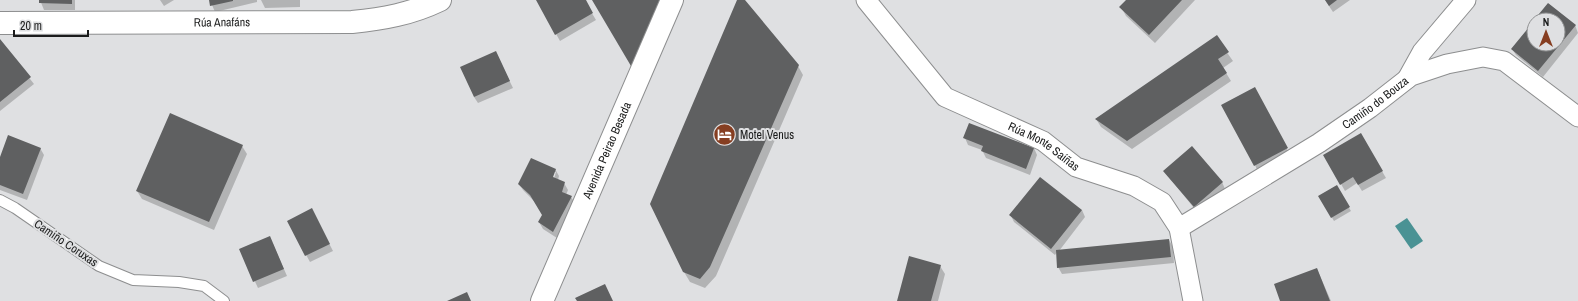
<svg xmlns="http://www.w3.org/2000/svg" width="1578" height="301" font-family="'Archivo Narrow',sans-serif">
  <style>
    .water { fill: #4a9294 }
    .shadow { fill: #0003; fill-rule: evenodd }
    .building { fill: #5f6061 }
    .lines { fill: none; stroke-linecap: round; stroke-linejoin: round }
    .lane-casing { stroke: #8d8e8f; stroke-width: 12 }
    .street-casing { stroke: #8d8e8f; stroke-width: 21 }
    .secondary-casing { stroke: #8d8e8f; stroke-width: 24 }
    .lane { stroke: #fff; stroke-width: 10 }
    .street { stroke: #fff; stroke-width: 19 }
    .secondary { stroke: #fff; stroke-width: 22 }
    .labels { text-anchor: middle; stroke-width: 4; stroke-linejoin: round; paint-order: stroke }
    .street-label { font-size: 12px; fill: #1b1c1c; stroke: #dfe0e2 }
    .poi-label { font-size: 12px; fill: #1b1c1c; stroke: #dfe0e2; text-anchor: start }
  </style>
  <rect width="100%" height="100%" fill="#dfe0e2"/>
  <path class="water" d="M1407,218L1423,241L1411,249L1395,226Z"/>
  <path class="shadow" d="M40,0H75V10H44Z
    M160,0H174L164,6Z
    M210,0H257V2L215,12Z
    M261,0H300V7L265,8Z
    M537,0H584L596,20L560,41Z
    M594,0H668L637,73Z
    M738,0H744L798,66L803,75L716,276L705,288L690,282L684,272Z
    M1128,0H1195L1155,43L1126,16L1121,7Z
    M1325,0H1350L1333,12Z
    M1549,4L1575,25L1578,33L1543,77L1516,55L1512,49L1534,22V44H1558V20H1536Z
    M1216,37L1233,61L1223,68L1231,81L1132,149L1101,127L1096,119Z
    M0,41L34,84L0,111Z
    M499,59L513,88L478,103L474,97Z
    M1258,95L1290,155L1258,172L1255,165Z
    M1361,135L1386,178L1362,191L1357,183L1345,191L1325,156Z
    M965,138L1034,148L1037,155L1030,175L986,158L982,150L968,145Z
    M242,146L247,154L214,230L142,199L137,191Z
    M40,148L44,155L27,200L0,190V159Z
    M555,169L559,176L558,180L564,183L568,190L566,195L571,197L575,203L557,238L543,229L539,222L543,215L535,202L523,190L519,184ZM554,172H556L553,182H551Z
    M1164,171L1222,182L1225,189L1198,213Z
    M1336,186L1351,211L1334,221L1319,196Z
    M1082,210L1085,217L1059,251L1169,240L1173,247L1174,263L1062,274L1058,267L1057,252L1055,255L1014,222L1011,216Z
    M315,216L333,251L310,262L288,222Z
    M273,244L287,276L258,288L240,250Z
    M940,266L945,274L938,301H898Z
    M1317,269L1331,301H1281Z"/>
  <path class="building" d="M39,0H72V4L39,3Z
    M209,0H233V1L210,6Z
    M536,0H586L593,13L555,35Z
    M592,0H660L631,66Z
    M737,0H745L799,65L710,267L700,279L683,272L650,204Z
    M1126,0H1182L1149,35L1119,7Z
    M1325,0H1337L1329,6Z
    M1548,3L1576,25L1538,71L1511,49L1534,21V44H1558V20H1534Z
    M1217,35L1229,52L1218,59L1227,73L1127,141L1095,119Z
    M0,39L31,77L0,102Z
    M496,51L510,81L474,97L460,67Z
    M1255,87L1288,148L1254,166L1221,105Z
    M170,113L243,145L209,222L136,191Z
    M969,123L1034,148L1026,169L981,151L983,146L963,138Z
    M1361,133L1383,171L1358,185L1353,177L1340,185L1323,155Z
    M8,135L41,148L23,194L0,185V157Z
    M1192,146L1223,182L1194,207L1163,171Z
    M531,158L556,169L553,177L565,182L562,192L572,196L553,232L538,222L542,215L530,195L518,184Z
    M1040,177L1082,210L1051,249L1009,215Z
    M1337,185L1350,207L1331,218L1318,196Z
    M312,208L330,244L305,256L287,221Z
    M270,236L284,269L253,282L239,249Z
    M1169,239L1171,257L1057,268L1056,250Z
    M909,256L941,265L931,301H897Z
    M1317,268L1330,301H1280L1274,284Z
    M605,284L613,301H577L575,298Z
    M467,292L471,301H447Z"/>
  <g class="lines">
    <defs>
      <path id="lane" d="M0,200L15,208L99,266L133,280L179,282L204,286L224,301"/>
      <g id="street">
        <path id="s1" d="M866,0L945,97L1043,141L1076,167L1134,186L1162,202L1179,228L1193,301"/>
        <path d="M1407,79L1422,52L1466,0"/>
        <path id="s2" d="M1179,228L1319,143L1370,108L1411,76L1447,64L1483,57L1504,61L1578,117"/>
      </g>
      <g id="secondary">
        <path id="s3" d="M0,23L352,22C383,19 411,14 440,0"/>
        <path id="s4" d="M542,301L672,0"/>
      </g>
    </defs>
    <use href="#lane" class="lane-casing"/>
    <use href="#street" class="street-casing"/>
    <use href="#secondary" class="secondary-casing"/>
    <use href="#lane" class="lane"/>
    <use href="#street" class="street"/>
    <use href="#secondary" class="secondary"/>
  </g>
  <defs>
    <symbol id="hotel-disc" viewBox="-11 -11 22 22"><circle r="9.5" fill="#863e21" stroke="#dfe0e2"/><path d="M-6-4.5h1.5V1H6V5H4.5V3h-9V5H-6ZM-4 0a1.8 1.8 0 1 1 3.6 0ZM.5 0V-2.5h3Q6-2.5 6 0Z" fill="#fff"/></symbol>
  </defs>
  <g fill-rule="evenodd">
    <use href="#hotel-disc" x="712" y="122" width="25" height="25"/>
  </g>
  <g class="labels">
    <g class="street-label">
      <text dy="4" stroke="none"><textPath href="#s3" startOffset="222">Rúa Anafáns</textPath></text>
      <text dy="4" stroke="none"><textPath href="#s2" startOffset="233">Camiño do Bouza</textPath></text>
      <text dy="4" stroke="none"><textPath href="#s1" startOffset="236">Rúa Monte Saíñas</textPath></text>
      <text dy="4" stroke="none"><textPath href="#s4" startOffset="164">Avenida Peirao Besada</textPath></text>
      <text transform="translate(66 243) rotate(34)" y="4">Camiño Coruxas</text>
    </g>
    <g class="poi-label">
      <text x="740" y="139">Motel Venus</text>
    </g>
  </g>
  <g transform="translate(1546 32)"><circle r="19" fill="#dfe0e2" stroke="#919293"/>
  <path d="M0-3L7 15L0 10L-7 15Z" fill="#863e21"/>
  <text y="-6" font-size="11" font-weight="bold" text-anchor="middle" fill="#1b1c1c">N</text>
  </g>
  <path d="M14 30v6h74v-6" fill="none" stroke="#1b1c1c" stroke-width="2"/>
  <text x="20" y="30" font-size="12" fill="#1b1c1c" stroke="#dfe0e2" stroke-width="3" paint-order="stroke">20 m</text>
</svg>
